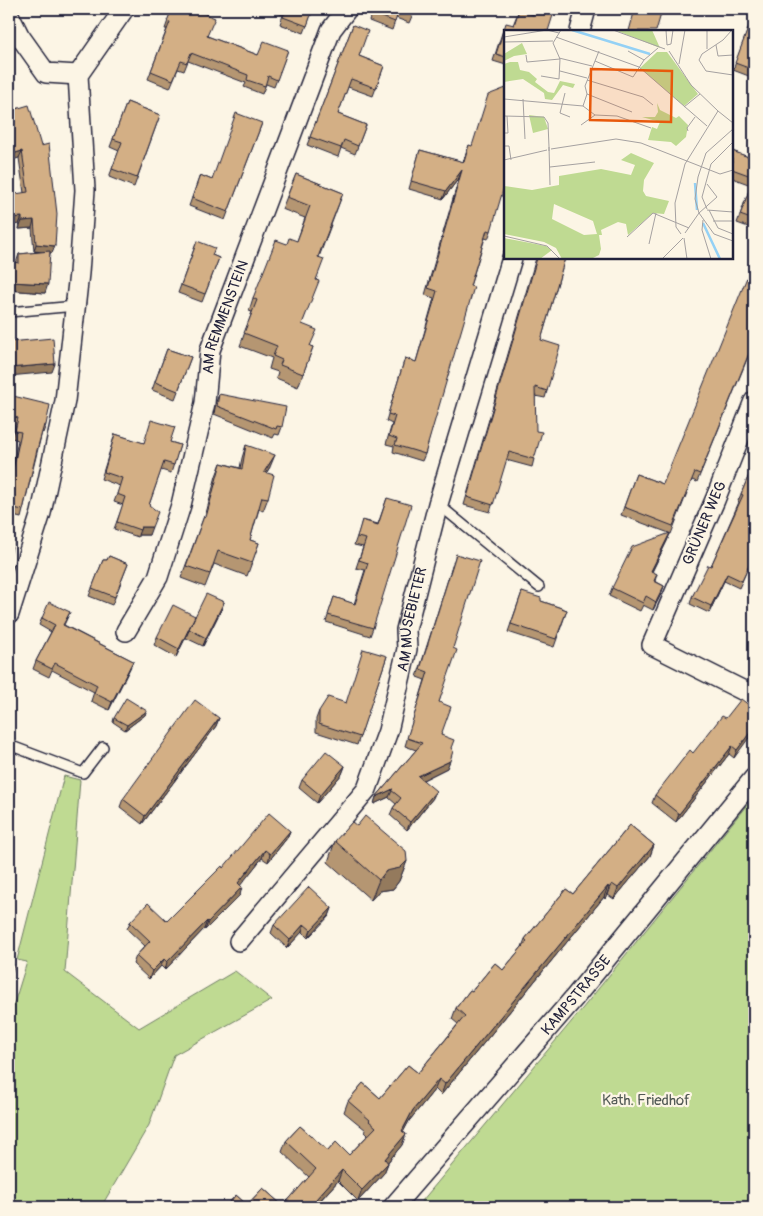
<svg xmlns="http://www.w3.org/2000/svg" width="763" height="1216" font-family="Pangolin,sans-serif">
  <style>
    .green { fill: #bfda92; stroke: #707e66 }
    .lines { fill: none; stroke-linecap: round; stroke-linejoin: round }
    .lane-casing { stroke: #22223b; stroke-width: 12 }
    .street-casing { stroke: #22223b; stroke-width: 22 }
    .lane { stroke: #fcf5e5; stroke-width: 9 }
    .street { stroke: #fcf5e5; stroke-width: 19 }
    .wall { fill: #b59672; stroke: #22223b }
    .shaded-wall { fill: #947a5d; stroke: #22223b }
    .building { fill: #d3af85; stroke: #22223b }
    .labels { text-anchor: middle; stroke-width: 4.5; stroke-linejoin: round; paint-order: stroke }
    .street-label { font-size: 15px; fill: #22223b; stroke: #fcf5e5 }
    .park-label { font-size: 15px; fill: #515955; stroke: #fcf5e5 }
    .inset-river { fill: none; stroke: #94d1f5; stroke-width: 2.5 }
    .inset-road { fill: none; stroke: #a5a1a1; stroke-width: 1 }
    .view { fill: #e8590c; fill-opacity: 0.15; stroke: #e8590c; stroke-width: 2.5 }
    .inset-edge { fill: none; stroke: #22223b; stroke-width: 2.5 }
  </style>
  <rect width="100%" height="100%" fill="#fcf5e5"/>
  <filter id="ink" filterUnits="userSpaceOnUse"><feTurbulence type="fractalNoise" baseFrequency=".02" numOctaves="2"/><feDisplacementMap in="SourceGraphic" scale="10" xChannelSelector="R" yChannelSelector="G"/><feConvolveMatrix kernelMatrix="1 2 1 2 8 2 1 2 1" color-interpolation-filters="sRGB"/></filter>
  <g filter="url(#ink)">
    <path class="green" d="M64,776L80,780L65,972L139,1028L235,971L272,1000L174,1055L149,1125L101,1207H9V1020L27,962L17,960Z
      M754,796V1207H417L582,1009Z"/>
    <g class="lines">
      <defs>
        <path id="lane" d="M9,312L76,306
          M438,504L539,587
          M9,745L83,773L103,747"/>
        <g id="street">
          <path d="M9,15L19,35L46,73L78,75"/>
          <path d="M580,31L586,9"/>
          <path d="M754,401L715,500L652,645L754,696"/>
          <path d="M9,614L41,513L65,401L79,273L85,190L78,75L124,9"/>
          <path id="s1" d="M126,631L158,577L181,505L205,403L210,350L331,30L347,9"/>
          <path id="s2" d="M239,941L367,789L388,731L407,649L406,630L438,504L512,258"/>
          <path id="s3" d="M393,1207L574,998L754,778"/>
        </g>
      </defs>
      <use href="#lane" class="lane-casing"/>
      <use href="#street" class="street-casing"/>
      <use href="#lane" class="lane"/>
      <use href="#street" class="street"/>
    </g>
    <path class="wall" d="M172,9L205,14L207,36L258,55L288,50L274,87L266,84L262,94L244,87L246,83L188,61L184,71L178,69L170,88L148,79L167,29H165Z
      M266,9H313L304,33L280,24L283,15Z
      M374,9H415L409,23L396,18L392,30L369,21Z
      M534,9H555L506,31V65L493,61L503,30L513,25L519,10L533,15Z
      M353,25L359,56L384,66L373,96L348,87L338,114L366,125L355,154L341,148L338,157L307,145Z
      M749,26L754,28V78L733,70Z
      M127,102L160,115L134,187L109,177L119,151L110,147Z
      M9,111L55,246L52,253H50L45,293L9,290L10,271L13,262L16,263L19,254L40,252L34,251L32,228L19,229L24,193L19,158Z
      M262,123L225,220L189,206L200,175L212,180Z
      M469,145L491,231L488,239L485,238L470,286L425,454L422,461L393,452L394,446L386,444L392,424L386,421L405,358L416,362L434,298L425,295L459,178L443,199L409,189L420,150L463,162Z
      M732,151L754,159V229L737,223L751,185L732,178Z
      M296,174L343,193L319,257L316,280L302,324L311,346L313,347L298,387L276,378L278,372L269,369L272,358L240,346L252,312L249,311L253,298L287,244L297,241L305,218L282,209Z
      M197,241L212,255L219,258L202,302L178,293Z
      M536,258H565L541,340L547,391L545,398L535,396L534,459L532,467L506,460L490,512L464,505Z
      M754,342L697,482L692,480L671,534H670L667,541L652,572L657,574L655,581L664,586L661,594L653,610L643,605L640,611L609,596L612,588L669,533L621,515L636,474L663,484Z
      M167,349L191,357L175,399L152,390Z
      M219,394L282,427L279,435L275,434L273,438L214,414L216,402Z
      M9,395L46,425L43,433L42,432L23,510L21,518L9,515V469L12,470L18,440L12,438L15,425L9,423Z
      M115,434L143,443L170,442L180,445L171,473L161,470L149,505V535H138V537L114,529L123,505L114,502L120,486L101,479Z
      M246,445L270,467L266,473L268,498L263,511L259,509L250,540L259,543L247,576L214,564L205,587L181,578L204,516L205,517L216,476L221,463L240,468L242,458Z
      M754,463V555L739,588L724,581L709,613L690,604L692,597L711,566L739,502L738,501L741,494Z
      M387,498L373,628L370,636L326,622L334,597L354,604L365,570L356,568L363,547L354,545L360,528L362,520L378,524Z
      M456,554L453,648L439,702L441,735L451,748L447,768L423,780L433,798L407,830L390,815L393,808L396,804L389,798V797L374,804L376,797L416,750L405,746L425,680L417,677Z
      M109,556L128,564L112,605L89,596L103,560H107Z
      M522,592L541,601L567,610L554,647L508,632Z
      M224,602L221,610L203,646L186,638V636L176,657L154,645L157,637L195,616Z
      M70,612L64,625L133,661L130,668L109,710L91,701L94,692L52,670L49,677L33,669L36,661L51,632L39,625L42,618Z
      M387,656L357,745L316,732V719L319,711L346,703Z
      M754,709L734,758L729,754L676,822L652,803L655,795L726,718Z
      M147,711L145,715L125,730L113,722L114,718Z
      M219,718L216,726L142,824L120,807L123,799Z
      M345,766L342,774L317,803L299,788L302,780Z
      M630,825L654,845L650,856L614,899L608,895L605,899L604,897L441,1095L435,1089L409,1121L403,1132L406,1134L402,1145L388,1162V1163L384,1173L358,1201L338,1181L319,1202L325,1207H225L236,1195L247,1205L263,1188L283,1206L309,1177L282,1152L286,1141L300,1126L328,1151L336,1142L349,1155L368,1135L365,1132L366,1130L344,1112L348,1101L363,1083L380,1098L408,1065L418,1073L458,1024L452,1019L456,1008L470,990L472,991L495,963L503,970L522,947L525,939L566,889L573,894Z
      M357,826L407,861L399,881L393,889L379,891L371,900L328,862L335,841Z
      M290,831L287,838L268,862L262,858L240,885V895L205,930L204,929L165,970L161,966L149,979L133,964L136,956L145,946L127,929L130,922L167,921L223,868Z
      M332,908L329,916L308,938L302,932L287,948L271,933L274,925Z"/>
    <path class="shaded-wall" d="M22,151L19,158L9,161V155Z
      M462,170L459,178L443,199L446,191Z
      M22,217L19,224L9,226V218Z
      M34,220L32,228L19,229L22,221Z
      M36,244L55,246L52,253L34,251Z
      M11,282L48,284L45,293L9,290Z
      M55,364L52,372L9,376V368Z
      M275,455L270,467L259,485L264,472Z
      M141,527H152L149,535H138Z
      M670,533L667,541L648,579L651,571Z
      M727,574L724,581L709,613L711,606Z
      M664,586L661,594L653,610L656,602Z
      M224,602L221,610L203,646L206,638Z
      M195,616L187,635L176,657L179,649Z
      M133,661L130,668L109,710L112,702Z
      M147,711L145,715L125,730L127,725Z
      M219,718L216,726L142,824L145,816Z
      M754,727V731L734,758L737,750Z
      M732,746L729,754L676,822L679,814Z
      M450,761L447,768L415,784L418,776Z
      M345,766L342,774L317,803L320,795Z
      M393,789L389,797L374,804L376,797Z
      M436,791L433,798L407,830L410,822Z
      M290,831L287,838L268,862L270,854Z
      M654,845L650,856L614,899L618,888Z
      M265,850L262,858L236,891L238,883Z
      M407,861L399,881L393,889L379,891L371,900L379,880L386,871Z
      M612,884L608,895L605,899L609,888Z
      M608,886L604,897L441,1095L445,1084Z
      M242,887L240,895L205,930L208,922Z
      M332,908L329,916L308,938L311,930Z
      M207,921L204,929L165,970L167,962Z
      M304,924L302,932L287,948L290,940Z
      M164,959L161,966L149,979L152,971Z
      M439,1079L435,1089L409,1121L398,1142L402,1131L413,1110Z
      M406,1134L402,1145L381,1170L385,1159Z
      M388,1163L384,1173L358,1201L362,1190Z
      M342,1170L338,1181L314,1207L316,1199Z"/>
    <path class="building" d="M172,9H207L205,14L215,18L207,36L258,55L264,41L288,50L277,80L268,76L265,86L247,80L248,75L191,53L187,63L181,61L173,80L151,71L170,22L167,21Z
      M286,9H313L307,26L283,17Z
      M374,9H415L412,15L399,10L395,22L372,13Z
      M535,9H555L548,31H506V57L496,54L506,23L514,25L519,10L533,15Z
      M635,9H643L661,14L656,31H629Z
      M353,25L368,31L359,56L384,66L376,88L351,79L338,114L366,125L358,146L344,140L341,148L310,137Z
      M749,26L754,28V70L735,63Z
      M506,88V180L491,231L487,230L470,286L474,287L425,454L395,445L397,439L389,436L395,416L388,414L405,358L416,362L437,291L428,288L462,170L446,191L411,181L420,150L464,162L469,145L472,146L488,95Z
      M127,102L160,115L137,178L112,169L122,142L113,139Z
      M29,105L41,146L49,144L57,214L55,246L36,244L34,220L22,221V217L9,218V195L28,192L22,151L9,155V111Z
      M236,113L262,123L228,212L192,198L200,175L212,180Z
      M732,151L754,159V220L740,215L754,177L732,169Z
      M296,174L343,193L318,257L324,259L316,280L319,281L302,324L317,330L310,346L313,347L303,374L280,365L282,360L273,356L277,346L244,333L257,300L253,298L276,240L287,244L289,238L297,241L310,206L287,197Z
      M197,241L215,248L212,255L219,258L205,294L181,285Z
      M50,251L48,284L11,282L13,262L19,263V254Z
      M537,258H565L541,340L560,346L547,391L535,387L536,431L542,432L534,459L509,452L493,505L467,497Z
      M754,260V341L700,474L695,472L673,526L624,507L636,474L663,484Z
      M53,338L55,364L9,368V342Z
      M167,349L191,357L178,391L155,382Z
      M219,394L286,407L282,427L277,426L276,429L217,406Z
      M9,395L50,405L46,425H44L37,450L23,510L9,507V469L13,470L21,432L15,431L18,418L9,415Z
      M151,420L175,427L170,442L180,445L174,465L164,462L149,505L158,512L152,527H141L140,530L117,522L125,497L117,494L122,478L104,472L115,434L144,443Z
      M246,445L275,455L264,472L274,475L268,498L262,497L250,540L259,543L252,563L218,551L210,574L186,566L204,516L206,517L221,463L242,469Z
      M754,463V554L742,581L727,574L711,606L692,597L708,565L711,566L743,495L741,494Z
      M387,498L411,505L373,628L328,615L334,597L355,604L368,563L359,560L366,539L357,537L362,520L378,525Z
      M670,533L651,571L657,574L654,581L664,586L656,602L646,596L643,603L612,588L632,547Z
      M9,540L13,541L9,562Z
      M456,554L480,561L453,648L457,650L439,702L451,707L441,735L454,740L451,748L453,751L450,761L418,776L436,791L410,822L393,808L401,798L391,790L393,789L376,797L422,743L407,738L428,672L420,669Z
      M109,556L128,564L115,597L92,588L103,560H107Z
      M522,592L541,598V601L567,610L556,639L511,624Z
      M206,594L224,602L206,638L189,629Z
      M49,602L70,612L63,625L133,661L112,702L94,693L97,685L55,663L52,669L36,661L55,625L42,618Z
      M173,605L195,616L179,649L157,637Z
      M363,649L387,656L360,737L319,724V711L328,697L346,703Z
      M126,698L147,711L127,725L114,718Z
      M741,699L754,709V727L737,750L732,746L679,814L655,795L690,750L693,753L722,716L726,718Z
      M195,700L219,718L145,816L123,799Z
      M326,751L345,766L320,795L302,780Z
      M269,813L290,831L270,854L265,850L238,883L242,887L208,922L207,921L167,962L164,959L152,971L136,956L150,941L130,922L148,903L167,921L222,866L223,868Z
      M365,816L406,851L407,861L400,868L386,871L379,880L335,841L352,822L357,826Z
      M630,825L654,845L618,888L612,884L609,888L608,886L445,1084L439,1079L413,1110L402,1131L406,1134L385,1159L388,1163L362,1190L342,1170L316,1199L325,1207H225L236,1195L247,1205L263,1188L283,1206L316,1169L286,1141L300,1126L328,1151L336,1142L349,1155L376,1127L369,1121L370,1120L348,1101L363,1083L380,1098L408,1065L418,1073L465,1016L456,1008L470,990L472,991L495,963L503,970L527,941L525,939L566,889L573,894Z
      M309,887L332,908L311,930L304,924L290,940L274,925Z
      M9,963L14,965L9,980Z"/>
  </g>
  <g class="labels">
    <g class="street-label">
      <text dy="5" stroke="none"><textPath href="#s1" startOffset="332">AM REMMENSTEIN</textPath></text>
      <text transform="translate(704 523) rotate(-67)" y="5">GRÜNER WEG</text>
      <text dy="5" stroke="none"><textPath href="#s2" startOffset="375">AM MUSEBIETER</textPath></text>
      <text dy="5" stroke="none"><textPath href="#s3" startOffset="280">KAMPSTRASSE</textPath></text>
    </g>
    <g class="park-label">
      <text x="646" y="1105">Kath. Friedhof</text>
    </g>
  </g>
  <g transform="translate(504 30)">
    <rect width="229" height="229" fill="#fcf5e5"/>
    <path d="M111,0H148L156,18ZM18,13L23,24L10,26L0,31V24ZM153,22H163L194,64L180,76L136,38ZM6,32H14L16,40L25,42L33,49L31,52L44,62L50,63L56,51L71,54L69,58L59,55L48,70L41,69L40,63L19,49L0,52V34ZM153,73L156,80L172,88L175,86L184,95L182,107L172,116L167,112L144,110L148,97L153,99L156,92L138,87H151L154,82ZM25,85L40,87L44,99L29,103ZM127,123L150,133L140,150L139,161L142,166L165,171L160,184L149,183L124,205L122,194L114,192L97,200L98,205H95L97,219L95,225L87,229H58L52,218L40,212L0,204V156L28,160L55,155V146L97,139L127,145L131,135L117,130ZM50,174L89,191L93,204L80,205L48,189ZM0,208L42,216L48,220L36,229H0Z" fill="#bfda92" fill-rule="evenodd"/>
    <path class="inset-river" d="M68,0L146,24M191,153L193,180M199,193L216,229"/>
    <path class="inset-road" d="M109,0L161,19M162,0L163,15M228,0L219,10L198,24L195,30L202,41L229,45M0,7L43,0L55,3M52,7L135,37L203,96M0,12L49,11M163,15L167,14L169,0M212,15L214,26L229,25M203,19V0M124,21L140,30M165,21L187,55L214,81L181,134L171,173L172,197L177,204M22,25L23,32L56,29M55,28L88,36M91,31L129,47L140,30L154,18M175,34L181,0M56,41L83,48M37,46L55,49L56,29L49,13L57,0M83,50L139,67L149,75M61,63L56,83L66,87M83,64L128,82M0,69L79,76M19,69L21,109M79,76L91,85L113,86L147,98M79,76L83,64L81,56L95,21M180,77L196,64M214,81L229,93M0,86L40,87L44,93L45,117M77,95L91,85M229,99L202,123L194,147L191,169L195,183L210,204L229,211M184,101L183,98L191,87M0,103H4L3,86M0,116H5L7,130M47,119L112,109L137,113L216,144L229,140M45,121V117L46,155M0,130L43,120M46,137L91,132M203,179L198,167L207,134L229,112M203,180L229,182M205,180L214,198L229,204M199,190L198,200L207,229M209,191H229M181,203L195,183L213,167L203,154M0,206L43,216L56,229M123,207L149,183L185,198M180,208L183,229M145,214L152,183M158,229L179,208"/>
    <path class="view" d="M87,39L168,41L167,92L86,90Z"/>
    <rect width="229" height="229" class="inset-edge"/>
  </g>
  <rect width="763" height="1216" fill="none" stroke="#fcf5e5" stroke-width="30"/>
  <rect x="15" y="15" width="733" height="1186" fill="none" stroke="#22223b" stroke-width="2" filter="url(#ink)"/>
</svg>
